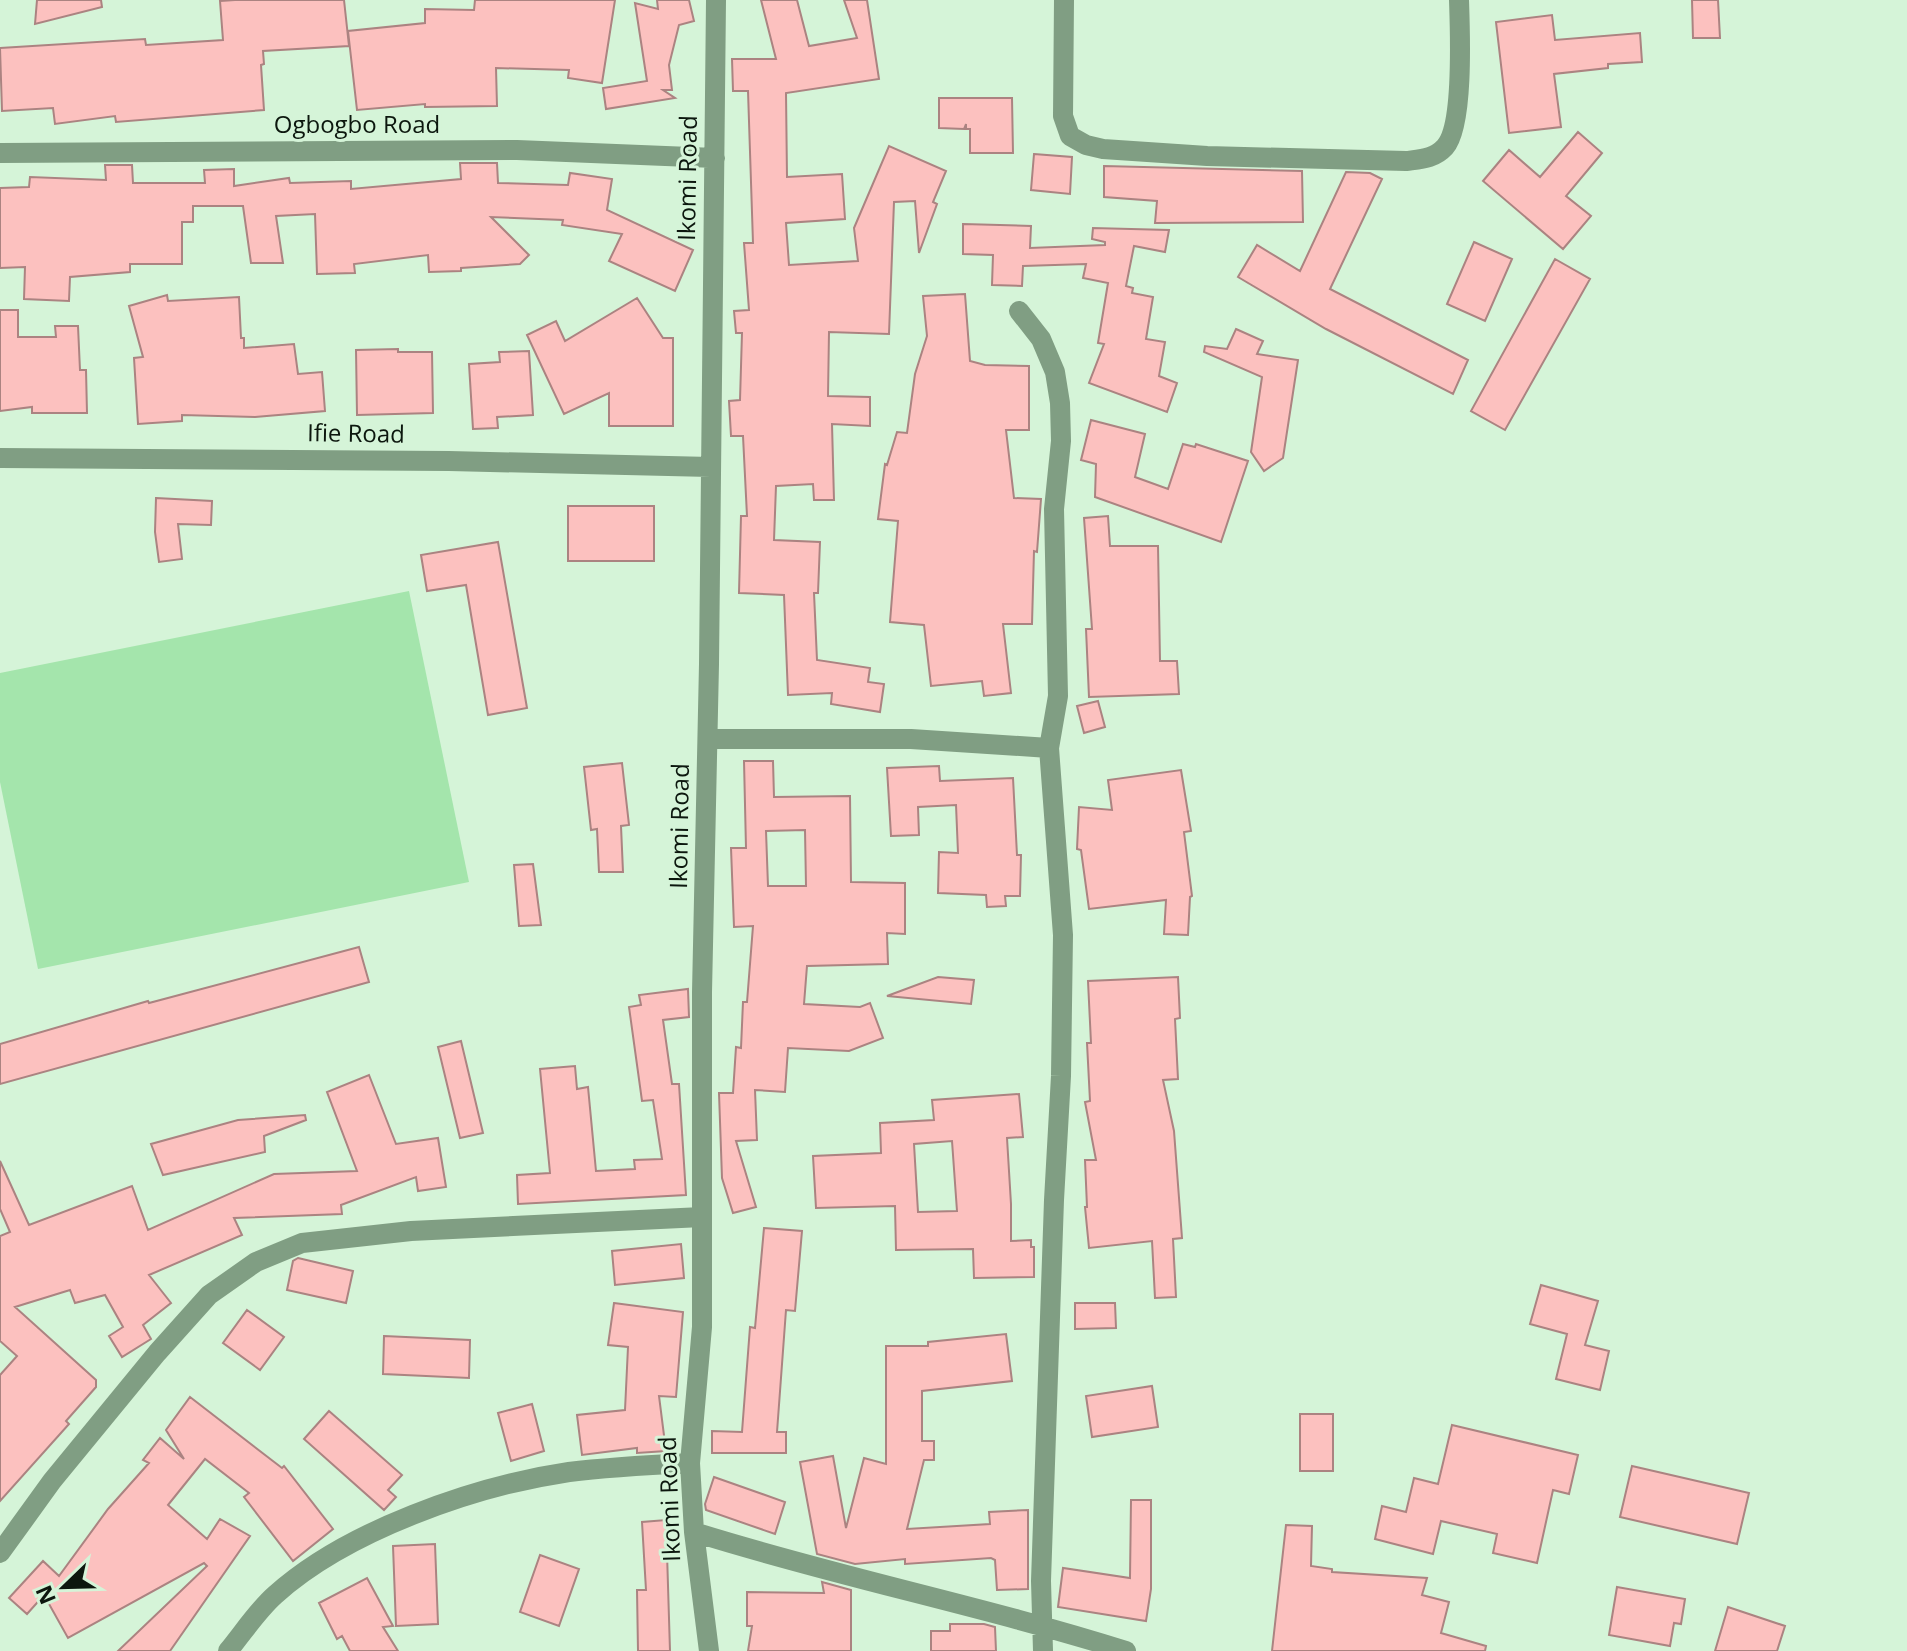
<svg xmlns="http://www.w3.org/2000/svg" width="1907" height="1651" font-family="'Open Sans',sans-serif">
  <style>
    .green { fill: #a4e5ac }
    .building { fill: #fcc1bf; stroke: #ab8381; stroke-width: 2; fill-rule: evenodd }
    .lines { fill: none; stroke-linecap: round; stroke-linejoin: round }
    .street { stroke: #809e83; stroke-width: 20 }
    .labels { text-anchor: middle; stroke-width: 6; stroke-linejoin: round; paint-order: stroke }
    .street-label { font-size: 24px; fill: #0c170e; stroke: #d5f4d8 }
  </style>
  <rect width="100%" height="100%" fill="#d5f4d8"/>
  <path class="green" d="M409,591L469,882L38,969L0,782V673Z"/>
  <path class="building" d="M37,0H101L102,7L35,24Z
    M235,0H344L349,46L263,51L264,64L261,65L264,110L116,122L115,116L55,124L53,108L2,111L0,48L145,39L146,45L223,40L220,1Z
    M475,0H615L602,83L568,78L569,70L496,68L497,106L425,107V104L357,110L348,31L425,23V9L474,10Z
    M657,0H689L694,21L679,25L669,65L672,90H663L675,98L606,109L603,88L647,81L635,3L658,9Z
    M761,0H797L809,46L857,38L844,0H867L879,79L786,93L787,177L842,174L845,219L786,223L789,265L858,261L854,228L889,146L946,171L933,202L937,204L919,253L915,201L894,202L889,334L829,332L828,396L870,397V426L832,424L834,500H814L813,484L776,486L774,540L820,542L818,593H814L817,660L870,668L868,682L884,684L880,712L831,704L832,693L788,695L784,595L739,593L741,516H747L743,436H731L729,401L740,400L742,333H736L734,311L749,310L744,243H753L748,91H733L732,59H776Z
    M1692,0H1718L1720,38H1693Z
    M1552,15L1555,40L1640,33L1642,62L1608,64V68L1554,74L1561,127L1509,133L1496,22Z
    M939,98H1012L1013,153H970V129H966V124L964,129L939,128Z
    M1578,132L1602,153L1566,196L1591,216L1563,249L1483,181L1509,150L1540,177Z
    M1034,154L1072,157L1070,194L1031,190Z
    M460,163H497L498,183L568,185L570,173L612,179L607,210L693,250L675,291L609,261L622,234L562,225L563,220L491,217L529,255L520,264L461,268V271L429,272L428,255L354,264L355,273L317,274L315,214L276,216L283,263H251L243,206H193V222H182V264H130V272L70,277L69,301L24,299L25,267L0,268V188L29,187L30,177L106,180L105,165H132L133,183H205L204,170L234,169V186L289,178L290,183L351,181V189L461,179Z
    M1104,166L1302,171L1303,222L1155,223L1157,201L1104,197Z
    M1346,172L1370,173L1382,179L1330,289L1468,360L1453,394L1326,329L1238,277L1257,245L1300,271Z
    M963,224L1031,226L1030,248L1105,245V242L1092,239L1093,228L1169,230L1165,252L1134,246L1126,286L1133,288L1132,293L1153,297L1146,339L1165,342L1159,376L1177,383L1167,412L1089,383L1104,344L1098,343L1108,283L1083,278L1086,264L1023,266L1022,286L992,285L993,255L963,254Z
    M1474,242L1512,259L1485,321L1447,304Z
    M1555,259L1590,279L1505,430L1471,411Z
    M965,294L970,361L985,365L1029,366V430H1006L1014,498L1041,499L1037,552L1034,551L1032,624H1003L1011,693L984,696L982,681L931,686L924,625L890,622L898,521L878,519L885,464L887,465L897,432L907,433L915,374L927,336L923,296Z
    M167,295L168,301L239,297L241,338H244V348L294,344L298,374L322,372L325,411L255,417L182,415V421L138,424L134,358L143,357L129,306Z
    M637,298L663,338H673V426H609V393L564,414L527,335L556,321L565,341Z
    M0,310H18V337H56L55,326H78L80,370H86L87,413H32V407L0,411Z
    M1236,329L1263,341L1257,354L1298,360L1283,458L1264,471L1251,452L1262,377L1204,352L1205,346L1227,349Z
    M398,349V352H432L433,413L357,415L356,350Z
    M529,351L533,415L497,417L498,428L473,429L469,364L500,362L499,352Z
    M1091,420L1145,434L1135,477L1168,489L1183,444L1195,447L1196,444L1248,461L1221,542L1095,497L1096,464L1081,460Z
    M156,498L212,501L211,525L178,524L182,559L159,562L155,532Z
    M568,506H654V561H568Z
    M1108,516L1110,546H1158L1160,661H1177L1179,694L1089,697L1086,629H1092L1084,518Z
    M498,542L527,708L488,715L466,585L427,591L421,555Z
    M1098,701L1105,727L1084,733L1077,706Z
    M744,761H773L774,797L850,796L851,882L905,883V934L887,933L888,964L807,966L804,1004L860,1007L870,1003L883,1038L849,1051L788,1048L785,1092L755,1090L757,1140L736,1141L756,1207L733,1213L722,1178L719,1093H733L736,1047L741,1048L743,1002H747L753,926L734,927L731,848H746ZM805,830L806,886H768L766,831Z
    M622,763L629,825L621,826L623,872H599L597,829L591,830L584,767Z
    M939,766L940,781L1013,778L1017,855H1021L1020,896H1005L1006,906L987,907L986,895L938,893L939,852L958,853L956,805L918,807L919,835L891,836L887,768Z
    M1181,770L1191,831L1184,832L1192,896L1190,897L1188,935L1164,934L1166,900L1089,909L1081,850L1077,849L1079,807L1112,810L1108,780Z
    M533,864L541,925L519,926L514,865Z
    M359,947L369,982L0,1084V1044L148,1001L149,1003Z
    M938,977L974,980L971,1004L887,996Z
    M1178,977L1180,1018L1175,1019L1178,1079L1163,1080L1174,1131L1182,1238L1173,1239L1176,1297L1155,1298L1152,1241L1089,1248L1085,1207H1087L1085,1160H1096L1085,1102L1090,1101L1087,1043H1091L1088,981Z
    M688,989L689,1017L663,1020L672,1084H679L686,1195L518,1204L517,1175L550,1173L540,1069L575,1066L577,1089L588,1087L596,1171L635,1169L634,1160L662,1159L653,1100L642,1101L629,1007L641,1005L639,995Z
    M461,1041L483,1133L460,1138L438,1047Z
    M369,1075L396,1144L438,1138L446,1187L418,1191L416,1177L341,1205L342,1214L234,1218L242,1235L149,1275L171,1303L143,1325L151,1339L122,1357L109,1336L123,1327L105,1295L75,1303L70,1290L15,1307L96,1380V1387L66,1421L69,1424L0,1501V1375L17,1356L0,1341V1236L10,1232L0,1209V1161L29,1225L132,1186L148,1230L274,1174L357,1171L327,1092Z
    M1019,1094L1023,1137L1007,1138L1011,1204V1241L1031,1240V1247H1034V1277L974,1278L973,1249L896,1250L895,1206L816,1208L813,1156L881,1153L880,1123L934,1120L932,1100ZM952,1141L957,1211L918,1212L914,1144Z
    M305,1115L306,1120L264,1136L265,1152L163,1175L151,1144L238,1120Z
    M764,1228L802,1231L795,1311L786,1310L777,1432H786V1453H712V1431L742,1432L750,1327L755,1328Z
    M681,1244L684,1278L615,1285L612,1251Z
    M298,1258L353,1271L346,1303L287,1290L293,1261Z
    M1541,1285L1598,1301L1585,1345L1609,1351L1600,1390L1556,1379L1567,1334L1530,1324Z
    M614,1303L683,1312L676,1397L659,1396L666,1451L637,1453V1448L582,1455L577,1415L625,1410L628,1347L608,1345Z
    M1075,1303H1115L1116,1328L1075,1329Z
    M247,1310L284,1337L260,1370L223,1343Z
    M1006,1334L1012,1381L922,1391V1441H934V1460H924L907,1529L990,1524L989,1512L1028,1510V1589L997,1590L995,1560L991,1558L905,1564V1559L855,1564L817,1554L800,1462L833,1456L846,1528L864,1458L886,1464V1346H928V1342Z
    M384,1336L470,1340L469,1378L383,1374Z
    M1152,1386L1158,1427L1092,1437L1086,1396Z
    M190,1397L282,1468L284,1466L333,1529L293,1561L244,1497L249,1493L205,1459L168,1505L207,1539L220,1519L250,1536L170,1651H118L207,1566L204,1563L68,1638L44,1595L27,1614L9,1598L43,1561L59,1576L108,1509L149,1463L143,1460L160,1438L184,1459L166,1430Z
    M532,1404L544,1451L511,1461L498,1413Z
    M329,1411L402,1475L388,1490L396,1497L384,1510L304,1439Z
    M1300,1414H1333V1471H1300Z
    M1452,1425L1578,1455L1569,1494L1553,1490L1537,1563L1493,1553L1497,1534L1441,1521L1433,1554L1375,1539L1382,1506L1406,1512L1414,1478L1438,1484Z
    M1632,1466L1749,1493L1737,1544L1620,1517Z
    M714,1477L785,1502L775,1534L706,1510L705,1504Z
    M1131,1500H1151V1589L1146,1621L1058,1607L1063,1568L1130,1578Z
    M666,1520L670,1651H638L637,1590H646L642,1522Z
    M1286,1525L1312,1526L1311,1566L1332,1569V1572L1427,1578L1422,1595L1449,1602L1441,1633L1486,1646L1485,1651H1272Z
    M435,1544L438,1624L396,1626L393,1546Z
    M540,1555L579,1569L559,1626L520,1612Z
    M367,1578L393,1626L383,1627L398,1651H350L342,1636L337,1639L319,1603Z
    M822,1582L851,1590V1651H748L752,1626H747V1592L824,1593Z
    M1617,1587L1685,1599L1681,1624L1674,1623L1670,1646L1609,1635Z
    M1728,1607L1785,1626L1777,1651H1715Z
    M950,1624H984L995,1627L996,1651H931V1631H950Z"/>
  <g class="lines">
    <path class="street" d="M1064,0L1063,116L1070,136L1086,145L1103,149L1207,156L1406,161C1421,159 1434,159 1445,147C1464,126 1460,30 1459,0
      M0,153L517,150L715,158
      M1019,311L1041,339L1055,372L1060,403L1061,441L1054,509L1058,696L1049,748L1063,935L1061,1076L1054,1200L1041,1581L1043,1651
      M0,458L449,461L711,467
      M708,739H911L1049,748
      M694,1532C837,1577 984,1606 1126,1651
      M0,1553L52,1481L157,1353L209,1295L256,1262L302,1243L411,1231L702,1217
      M228,1651C243,1633 257,1611 275,1595C346,1531 474,1486 569,1472C609,1467 649,1465 690,1463
      M709,1651L694,1532L690,1463L702,1327V992L709,664L716,0"/>
  </g>
  <g class="labels">
    <g class="street-label">
      <text x="357" y="133">Ogbogbo Road</text>
      <text transform="translate(688 178) rotate(-89)" y="8">Ikomi Road</text>
      <text transform="translate(356 434) rotate(1)" y="8">Ifie Road</text>
      <text transform="translate(680 826) rotate(-89)" y="8">Ikomi Road</text>
      <text transform="translate(670 1499) rotate(-92)" y="8">Ikomi Road</text>
    </g>
  </g>
  <g transform="translate(64 1587) rotate(247)" stroke="#d5f4d8" stroke-width="6" paint-order="stroke">
  <path d="M0-6L14 30L0 20L-14 30Z" fill="#0c170e"/>
  <text y="-12" font-size="22" font-weight="bold" text-anchor="middle" fill="#0c170e">N</text>
  </g>
</svg>
